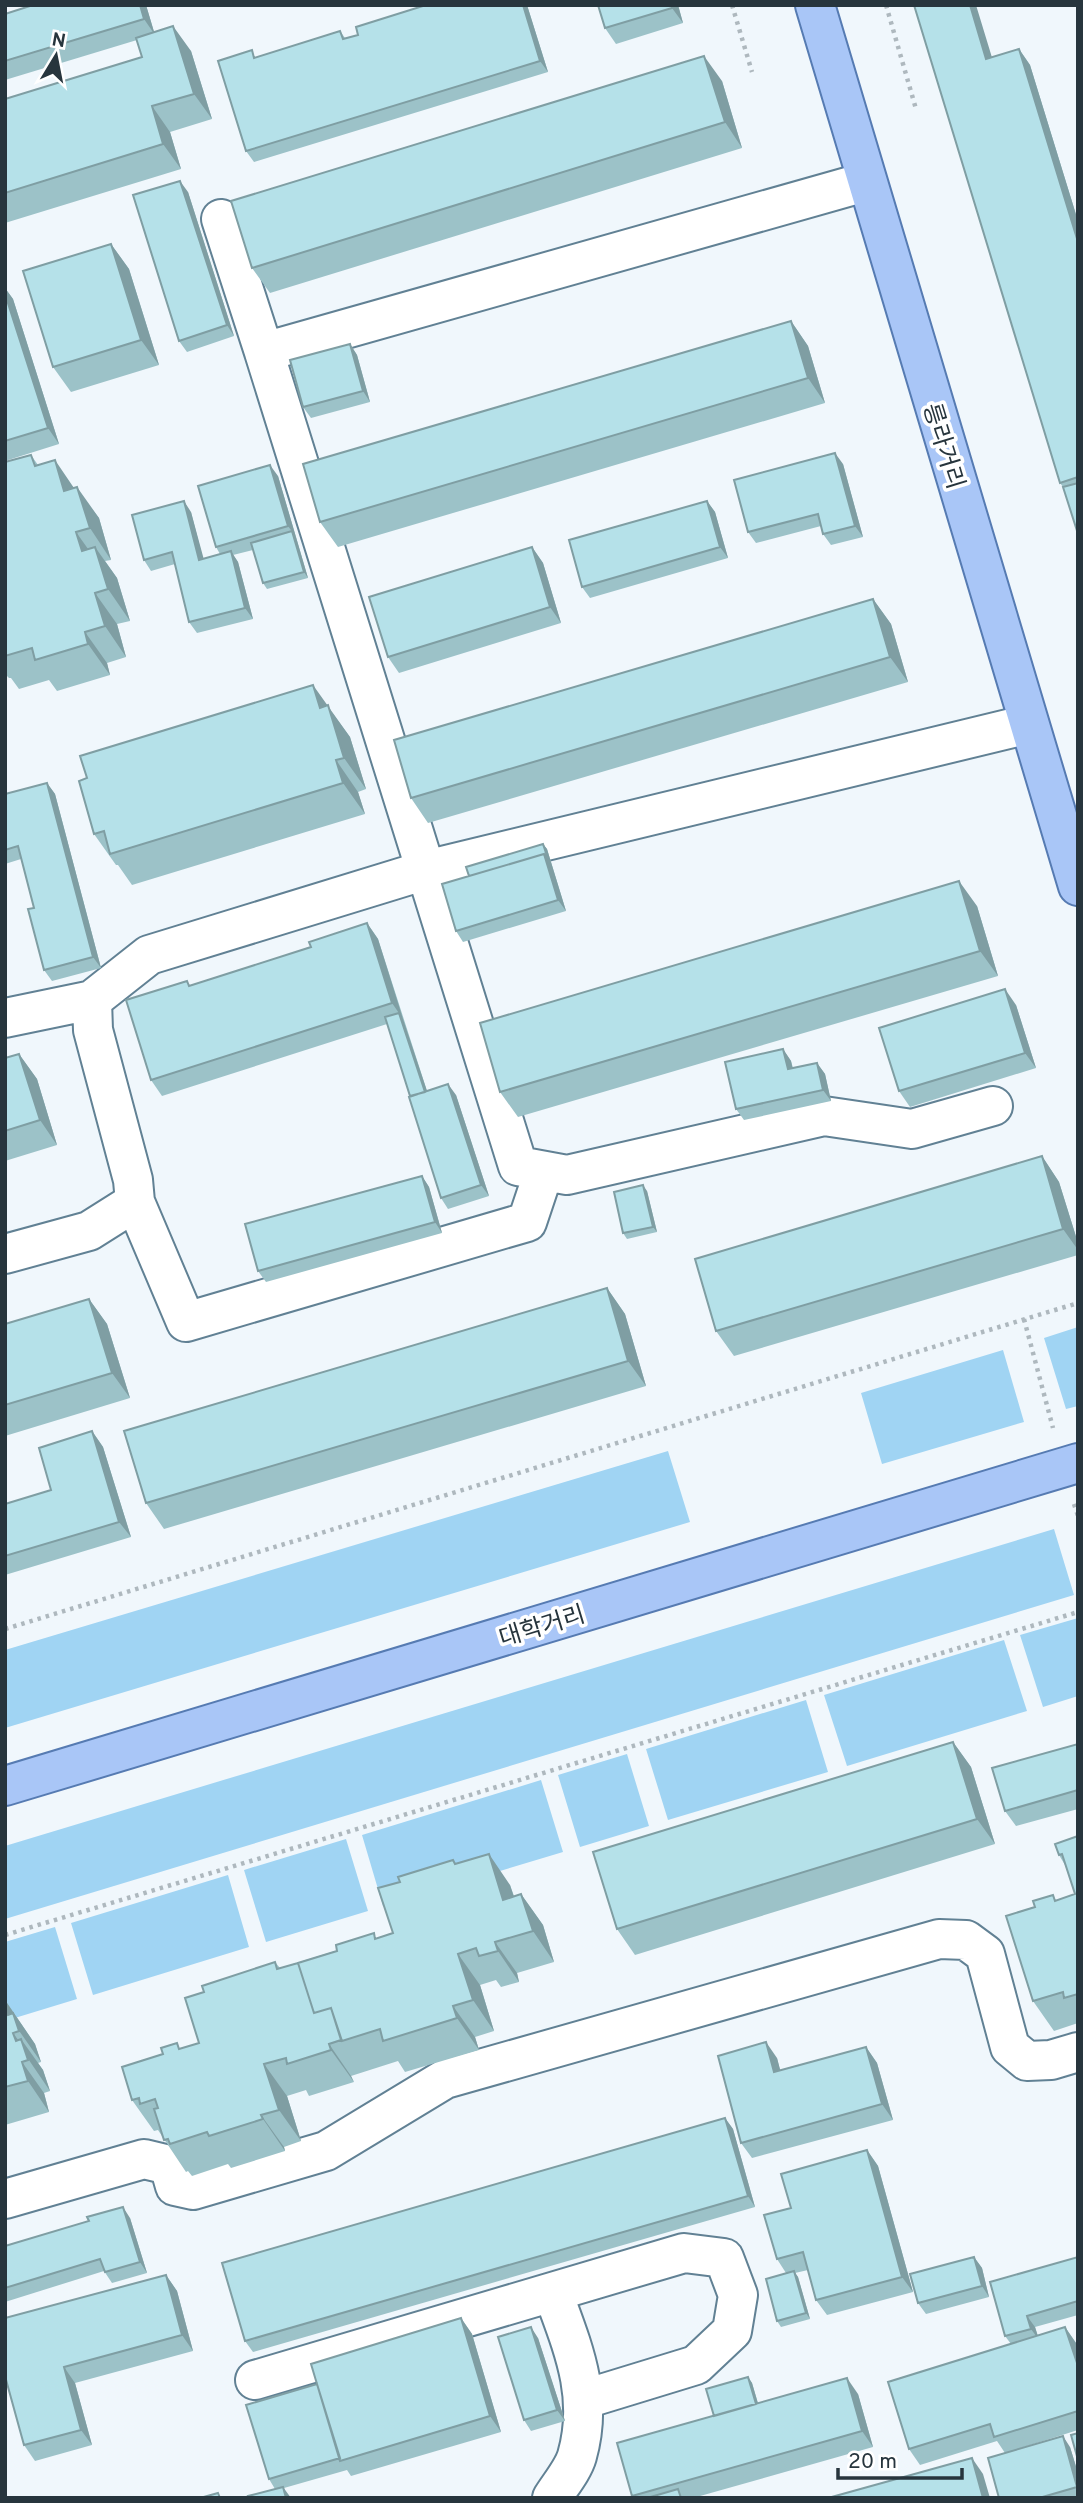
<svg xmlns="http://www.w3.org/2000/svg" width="1083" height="2503" font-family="Overpass,'Noto Sans KR',sans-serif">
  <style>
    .green { fill: #a0d4f3 }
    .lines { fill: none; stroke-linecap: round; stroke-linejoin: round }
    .minor-casing { stroke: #618194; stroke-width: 42 }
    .major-casing { stroke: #567bb2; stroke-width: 42 }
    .path { stroke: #aeb8be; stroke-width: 4.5; stroke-dasharray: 3.5 5; stroke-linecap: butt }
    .minor { stroke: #fff; stroke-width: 38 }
    .major { stroke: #a9c6f7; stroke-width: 38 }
    .wall { fill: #9cc2c8 }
    .shaded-wall { fill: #7f9ea3 }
    .building { fill: #b5e1e9; stroke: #7f9ea3; stroke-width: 2 }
    .labels { text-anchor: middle; stroke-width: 7; stroke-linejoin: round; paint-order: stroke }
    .street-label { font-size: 24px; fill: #27353d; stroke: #fff }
  </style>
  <rect width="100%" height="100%" fill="#f0f7fc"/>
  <path class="green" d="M1078,1327V1406L1066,1409L1044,1338Z
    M1003,1350L1024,1422L882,1464L861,1393Z
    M668,1451L690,1522L5,1728V1650Z
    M1054,1529L1074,1595L5,1919V1846Z
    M1078,1618V1696L1043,1707L1020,1635Z
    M1004,1640L1027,1711L847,1766L824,1695Z
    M806,1700L828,1772L668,1820L646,1749Z
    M627,1754L649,1826L580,1847L558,1775Z
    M541,1780L563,1852L383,1906L362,1835Z
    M346,1839L368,1911L266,1942L244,1870Z
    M228,1875L249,1947L93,1995L71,1923Z
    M55,1927L77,1999L5,2021V1942Z"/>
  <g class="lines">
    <defs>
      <path id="minor" d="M865,182L264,352L518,1166L567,1175L824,1116L912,1129L993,1106
        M221,219L264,352
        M5,1018L92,1000
        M135,1202L186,1322L527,1222L544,1171
        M5,1254L89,1231L135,1202L133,1180L93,1030L92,1000L149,955L426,870L1029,724
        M5,2199L144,2159L169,2165L175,2186L193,2190L326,2151L445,2079L939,1939L966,1940L985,1954L1010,2047L1027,2061L1051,2060L1078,2052
        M255,2380L684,2253L724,2258L738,2295L732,2331L696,2365L585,2399
        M552,2498C560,2485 573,2470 577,2456C594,2396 573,2348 553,2293"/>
      <path id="major" d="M815,5L1078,886
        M5,1786L1078,1463"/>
    </defs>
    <use href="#minor" class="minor-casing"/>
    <use href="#major" class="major-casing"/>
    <path class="path" d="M732,5L752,72
      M886,5L916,109
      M1024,1319L1053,1428
      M1074,1504L1078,1516
      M5,1629L1078,1303
      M5,1935L1078,1612"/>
    <use href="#minor" class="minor"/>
    <use href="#major" class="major"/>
  </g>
  <path class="wall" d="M33,5H146L154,32L191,51L212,119L170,132L181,169L5,223V99L142,57L137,40L5,80V14Z
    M426,5H527L548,72L254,162L246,151L257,57L340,31L345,38L358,35Z
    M598,5H678L683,23L616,44L605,28Z
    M1019,49L1030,65L1078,221V534L1063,487L1060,483L992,57Z
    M722,81L742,148L270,293L252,268Z
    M188,192L234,336L187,352L179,341Z
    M111,244L129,269L159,365L71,392L53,367Z
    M5,288L13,299L59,444L5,461Z
    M791,321L808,346L825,403L338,547L320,522Z
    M350,344L357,355L370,402L311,418L303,407Z
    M31,455L38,465L75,488L99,518L111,560L105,561L117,578L130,621L117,624L126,657L107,663L110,675L57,691L49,680L19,689L11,678H9L5,674V462Z
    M843,464L863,537L831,545L823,534L821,526L756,543L748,532Z
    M278,476L308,578L267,589L263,583L253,550L233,555L238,562L253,619L197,633L189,622L175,564L151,571L144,560L191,512L203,559L220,554L216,547Z
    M707,501L715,512L728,558L590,598L582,587Z
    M532,547L543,563L561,623L399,673L388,657Z
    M873,599L891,624L908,682L428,823L411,798Z
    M327,706L350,737L366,789L358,792L365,814L132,885L118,865H116L94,834Z
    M47,783L55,794L101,968L52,981L44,970L34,908L21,859L5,864V794Z
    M543,844L547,849L566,911L463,942L456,931L469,876Z
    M977,906L998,976L518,1117L500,1092Z
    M367,923L378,939L427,1091L456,1095L489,1196L448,1209L441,1198L410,1096L387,1024L162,1096L151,1080L191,985L311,947Z
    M1016,1005L1036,1068L910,1107L899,1091Z
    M783,1049L791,1061L793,1068L817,1063L825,1074L831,1101L744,1120L736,1109Z
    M19,1054L37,1079L57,1145L5,1161V1058Z
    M1042,1156L1059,1182L1078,1243V1255L734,1356L716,1331Z
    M422,1176L429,1187L442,1233L266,1282L258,1271Z
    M647,1191L657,1232L627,1239L623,1233Z
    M607,1288L625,1314L646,1386L164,1529L146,1503Z
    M89,1299L107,1324L130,1398L5,1436V1324Z
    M92,1431L103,1447L131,1537L5,1575V1504L51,1490Z
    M953,1742L971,1767L995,1844L635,1955L617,1929Z
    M1078,1744V1809L1016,1826L1005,1811Z
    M1078,1836V2023L1054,2031L1033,2001L1056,1900L1075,1894L1065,1865L1059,1855Z
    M456,1864L510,1885L514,1896L521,1894L543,1925L554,1962L517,1973L519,1982L501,1987L496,1980L480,1985L494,2031L475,2037L479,2050L405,2072L398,2061L351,2076L354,2082L309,2096L306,2090L287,2096L301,2141L284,2147L285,2151L231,2168L228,2164L192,2176L188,2171L186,2172L158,2130L154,2131L132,2100L199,2043L204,1992L275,1962L280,1968L393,1933Z
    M5,2000L35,2044L41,2062L38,2063L43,2070L50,2091L44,2093L49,2112L5,2125Z
    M866,2047L877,2063L893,2120L752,2158L741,2143L777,2058L780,2070Z
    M725,2118L733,2129L755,2207L253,2352L245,2341Z
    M867,2150L878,2166L913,2292L827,2315L816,2300L808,2270L795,2273L798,2277L810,2319L781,2327L777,2321L786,2273L777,2259L791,2208Z
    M130,2218L147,2273L112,2283L104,2271L5,2302V2246Z
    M974,2257L982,2268L989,2297L926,2314L918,2303Z
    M1078,2257V2315L1035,2327L1038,2336L1065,2327L1076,2343L1078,2347V2430L1005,2453L997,2441L920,2465L909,2449L1011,2344L1005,2336Z
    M166,2275L177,2291L193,2351L75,2383L92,2445L35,2461L24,2445L5,2376Z
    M461,2318L472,2334L501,2432L351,2476L347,2470L284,2488L275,2489L269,2479L317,2384Z
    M538,2338L565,2421L531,2431L524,2420Z
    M748,2377L752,2383L758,2403L858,2394L873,2447L693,2498H633L632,2496L714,2416Z
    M1070,2447L1078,2473V2498H999Z"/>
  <path class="shaded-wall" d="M140,5H146L155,35L144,19Z
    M523,5H527L548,72L540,61Z
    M672,5H678L683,23L672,8Z
    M970,5H976L997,74L986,59Z
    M173,26L191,51L212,119L194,94Z
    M1019,49L1030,65L1078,221V242Z
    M704,56L722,81L742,148L725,122Z
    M152,106L170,132L181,169L163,144Z
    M180,181L188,192L234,336L227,325Z
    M111,244L129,269L159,365L141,340Z
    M5,288L13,299L59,444L48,428L5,294Z
    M791,321L808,346L825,403L808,378Z
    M350,344L357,355L370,402L363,391Z
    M835,453L843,464L863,537L855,526Z
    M55,460L76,491H64Z
    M270,465L278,476L296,537L288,526Z
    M77,487L99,518L111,560L90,528Z
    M184,501L191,512L207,571L199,560Z
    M707,501L715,512L728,558L720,547Z
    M292,531L296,537L308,578L304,572Z
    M76,532L98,563L82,551Z
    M95,547L117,578L130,621L108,589Z
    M532,547L543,563L561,623L550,607Z
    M231,551L238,562L253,619L245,608Z
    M95,593L117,624L126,657L105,626Z
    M873,599L891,624L908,682L890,657Z
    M85,632L107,663L110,675L88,644Z
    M313,685L350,737L366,789L344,758L320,708Z
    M336,760L358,792L365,814L343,783Z
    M47,783L55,794L101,968L93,957Z
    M543,844L547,849L566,911L558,900L544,854Z
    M959,881L977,906L998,976L980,951Z
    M367,923L378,939L403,1019L392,1003Z
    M1005,989L1016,1005L1036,1068L1025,1053Z
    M399,1013L403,1019L431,1103L427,1098Z
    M783,1049L791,1061L795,1080L788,1069Z
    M19,1054L37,1079L57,1145L40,1120Z
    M817,1063L825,1074L831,1101L823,1090Z
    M448,1084L456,1095L489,1196L481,1185Z
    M1042,1156L1059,1182L1078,1243V1250L1063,1229Z
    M422,1176L429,1187L442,1233L435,1222Z
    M643,1185L647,1191L657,1232L653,1227Z
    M607,1288L625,1314L646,1386L628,1361Z
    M89,1299L107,1324L130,1398L112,1373Z
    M92,1431L103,1447L131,1537L119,1522Z
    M953,1742L971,1767L995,1844L977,1819Z
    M489,1854L510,1885L525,1931L503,1900Z
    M521,1894L543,1925L554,1962L533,1931Z
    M495,1942L517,1973L519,1982L498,1951Z
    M458,1954L480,1985L494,2031L473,2000Z
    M5,2000L35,2044L41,2062L8,2015L5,2007Z
    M453,2006L475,2037L479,2050L457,2018Z
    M13,2033L24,2048L21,2039L43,2070L50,2091L16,2041Z
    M766,2042L777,2058L785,2088L774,2072Z
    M329,2044L351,2076L354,2082L331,2050Z
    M866,2047L877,2063L893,2120L882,2104Z
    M22,2062L44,2093L49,2112L28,2081Z
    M264,2064L287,2096L301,2141L279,2110Z
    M261,2115L284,2147L285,2151L263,2119Z
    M725,2118L733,2129L755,2207L748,2196Z
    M867,2150L878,2166L913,2292L902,2277Z
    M123,2207L130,2218L147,2273L140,2262Z
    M974,2257L982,2268L989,2297L982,2286Z
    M794,2271L798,2277L810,2319L806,2313Z
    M166,2275L177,2291L193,2351L182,2335Z
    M1027,2316L1035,2327L1039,2340L1031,2329Z
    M461,2318L472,2334L501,2432L490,2416Z
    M531,2327L538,2338L565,2421L557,2410Z
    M1065,2327L1076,2343L1078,2347V2366Z
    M64,2367L75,2383L92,2445L81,2430Z
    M748,2377L752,2383L763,2421L759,2415Z
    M847,2378L858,2394L873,2447L862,2431Z
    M1063,2436L1070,2447L1078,2473V2488Z
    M972,2458L983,2474L990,2498H983Z
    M283,2487L291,2498H286Z"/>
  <path class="building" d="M33,5H140L144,19L5,61V14Z
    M426,5H523L540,61L246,151L218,61L252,50L254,58L340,31L343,39L358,35L356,27Z
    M598,5H672V8L605,28Z
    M914,5H970L986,59L1019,49L1078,242V477L1060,483Z
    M173,26L194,94L152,106L163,144L5,193V99L142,57L136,38Z
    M704,56L725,122L252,268L231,201Z
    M180,181L227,325L179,341L133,195Z
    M111,244L141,340L53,367L23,271Z
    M5,294L48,428L5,441Z
    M791,321L808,378L320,522L303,464Z
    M350,344L363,391L303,407L290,360Z
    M835,453L855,526L823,534L818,514L748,532L734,480Z
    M31,455L35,466L55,460L64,491L77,487L90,528L76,532L82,551L95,547L108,589L95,593L105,626L85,632L88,644L35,660L32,648L5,656V462Z
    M270,465L288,526L216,547L198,486Z
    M1078,483V534L1063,487Z
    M184,501L199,560L231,551L245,608L189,622L172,552L144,560L132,515Z
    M707,501L720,547L582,587L569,540Z
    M292,531L304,572L263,583L251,543Z
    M532,547L550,607L388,657L369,597Z
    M873,599L890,657L411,798L394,740Z
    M313,685L320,708L328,705L344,758L336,760L343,783L110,854L104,831L94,834L79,781L87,778L80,756Z
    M47,783L93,957L44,970L28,909L34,908L18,846L5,850V794Z
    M543,844L548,859L544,854L469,876L466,867Z
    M544,854L558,900L456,931L442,884Z
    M959,881L980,951L500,1092L480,1023Z
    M367,923L392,1003L151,1080L126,1000L187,981L189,986L311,947L309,942Z
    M1005,989L1025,1053L899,1091L879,1028Z
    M399,1013L425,1092L410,1096L385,1017Z
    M783,1049L788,1069L817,1063L823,1090L736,1109L725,1062Z
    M19,1054L40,1120L5,1131V1058Z
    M448,1084L481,1185L441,1198L409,1097Z
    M1042,1156L1063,1229L716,1331L695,1259Z
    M422,1176L435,1222L258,1271L245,1224Z
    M643,1185L653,1227L623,1233L614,1192Z
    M607,1288L628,1361L146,1503L124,1431Z
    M89,1299L112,1373L5,1405V1324Z
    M92,1431L119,1522L5,1556V1504L51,1490L39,1448Z
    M953,1742L977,1819L617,1929L593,1852Z
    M1078,1744V1790L1005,1811L992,1768Z
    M1078,1836V1994L1064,1998L1063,1992L1033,2001L1006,1916L1035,1907L1033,1901L1053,1895L1055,1901L1075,1894L1062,1854L1059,1855L1055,1844Z
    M489,1854L503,1900L521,1894L533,1931L495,1942L498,1951L479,1956L476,1948L458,1954L473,2000L453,2006L457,2018L383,2041L380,2029L342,2041L331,2008L314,2013L298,1963L337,1951L336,1945L374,1933L375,1939L393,1933L378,1888L400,1882L398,1877L453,1860L455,1864Z
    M275,1962L277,1969L298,1963L314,2013L331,2008L341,2040L329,2044L331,2050L287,2064L286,2058L264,2064L279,2110L261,2115L263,2119L209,2136L207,2132L170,2144L168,2139L164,2140L154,2109L158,2108L155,2099L140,2104L139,2098L132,2100L122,2067L163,2054L161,2048L177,2043L179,2049L199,2043L185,1998L204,1992L202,1986Z
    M5,2007L8,2015L13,2013L19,2031L13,2033L16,2041L21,2039L28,2060L22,2062L28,2081L5,2087Z
    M766,2042L774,2072L866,2047L882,2104L741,2143L718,2056Z
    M725,2118L748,2196L245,2341L222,2263Z
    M867,2150L902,2277L816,2300L803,2252L777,2259L764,2215L791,2208L781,2174Z
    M123,2207L140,2262L105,2272L100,2259L5,2288V2246L89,2221L87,2217Z
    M974,2257L982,2286L918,2303L910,2274Z
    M1078,2257V2301L1027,2316L1031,2329L1005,2336L990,2282Z
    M794,2271L806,2313L777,2321L766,2279Z
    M166,2275L182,2335L64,2367L81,2430L24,2445L5,2376V2318Z
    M461,2318L490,2416L340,2461L311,2364Z
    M531,2327L557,2410L524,2420L498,2337Z
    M1065,2327L1078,2366V2411L994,2437L990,2424L909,2449L888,2382Z
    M748,2377L756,2404L714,2416L706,2389Z
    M847,2378L862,2431L632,2496L617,2443Z
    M317,2384L340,2458L269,2479L246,2405Z
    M1078,2433V2460L1071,2435Z
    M1063,2436L1077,2487L1039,2498H999L988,2458Z
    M972,2458L983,2498H828Z
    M283,2487L286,2498H249L248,2496Z
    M678,2489L681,2498H647Z
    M218,2493L220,2498H200Z"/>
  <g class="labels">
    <g class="street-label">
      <text transform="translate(944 446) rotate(73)" y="8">릉라거리</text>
      <text transform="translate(542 1626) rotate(-17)" y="8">대학거리</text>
    </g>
  </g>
  <rect width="1083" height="2503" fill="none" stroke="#27353d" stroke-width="14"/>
  <g transform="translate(56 56) rotate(10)" stroke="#ffffff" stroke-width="5" paint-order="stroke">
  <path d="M0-5L12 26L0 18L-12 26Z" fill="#27353d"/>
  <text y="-10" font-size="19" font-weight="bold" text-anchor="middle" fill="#27353d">N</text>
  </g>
  <path d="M838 2468v10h124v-10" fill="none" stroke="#27353d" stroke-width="3.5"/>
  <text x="848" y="2468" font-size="21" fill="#27353d" stroke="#ffffff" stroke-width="5" paint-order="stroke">20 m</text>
</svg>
